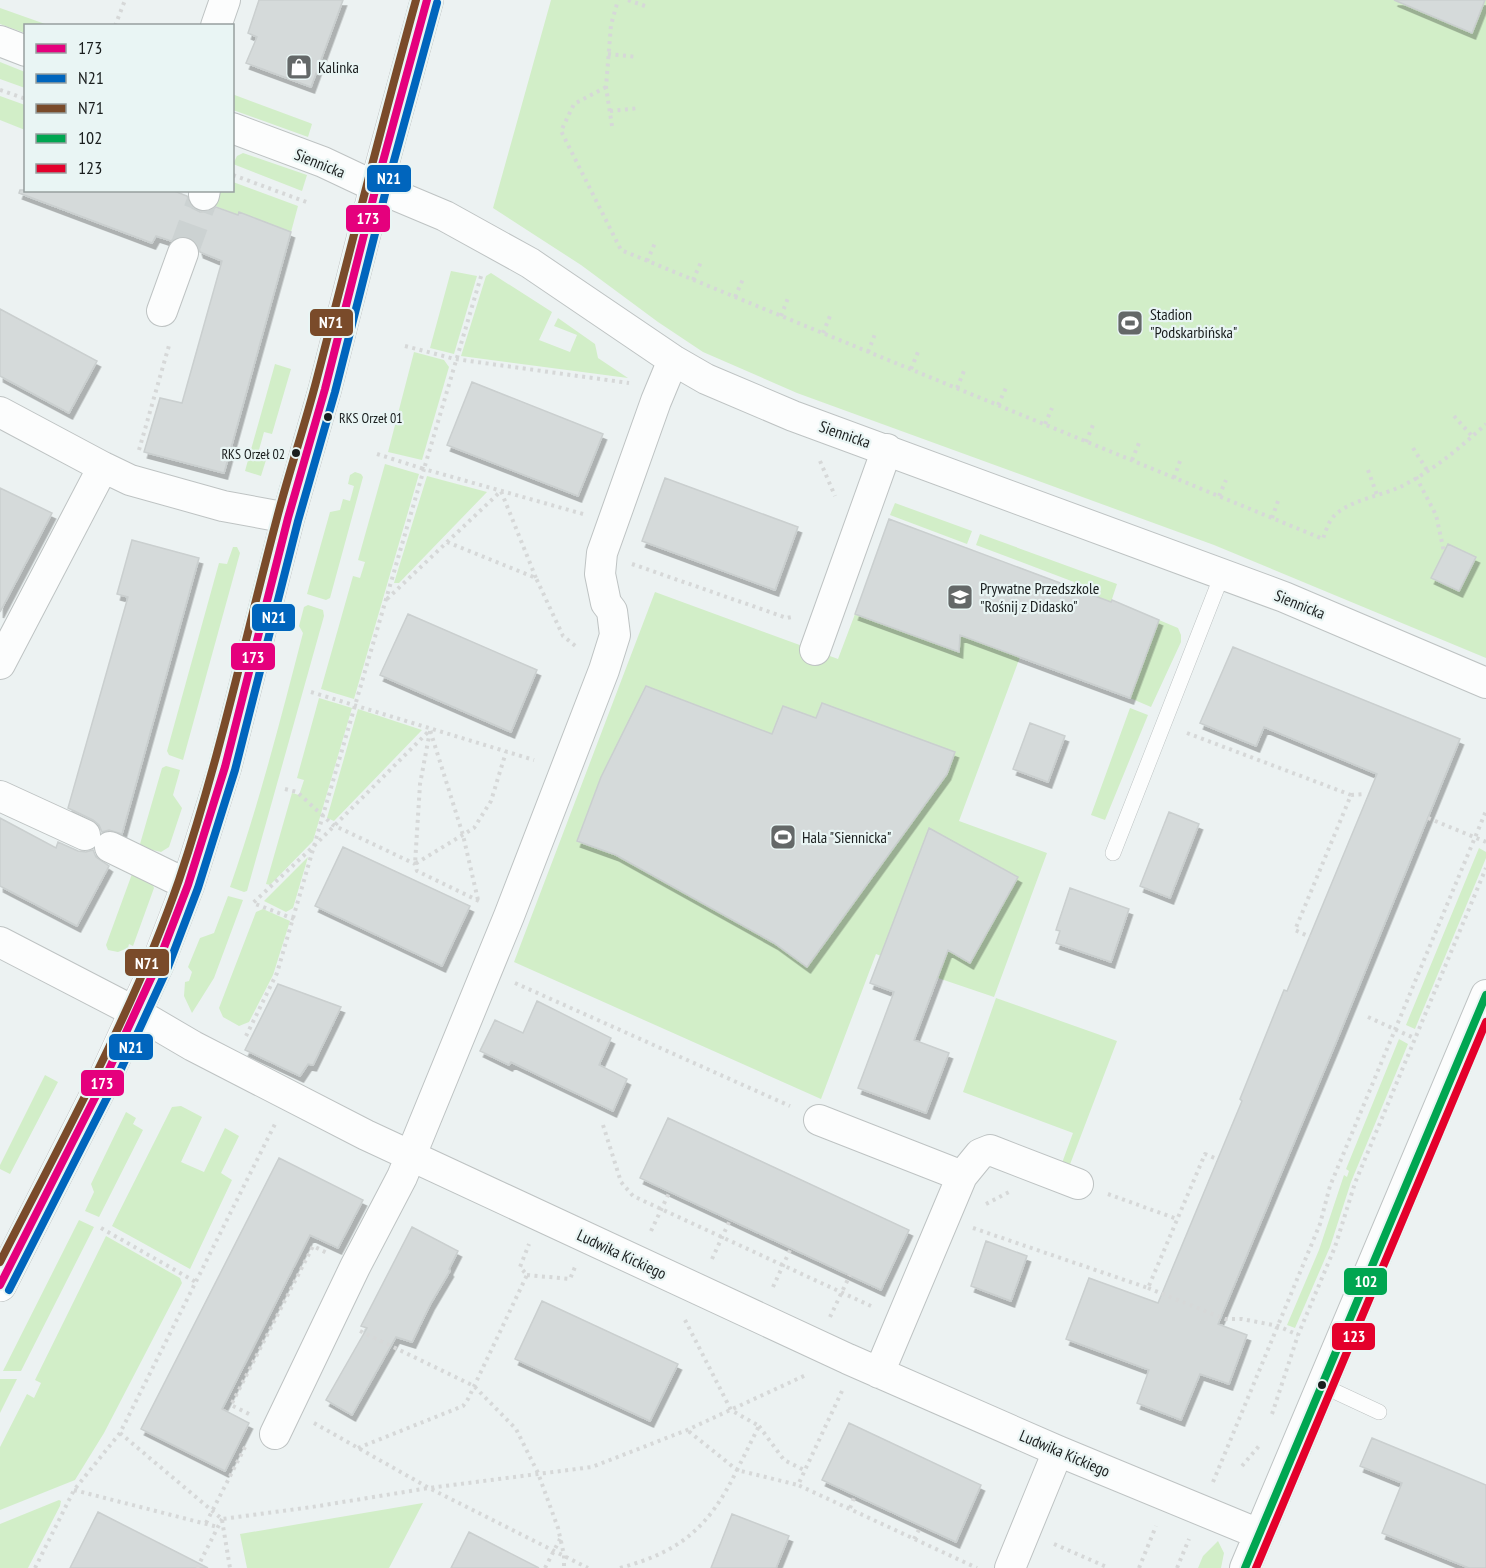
<svg xmlns="http://www.w3.org/2000/svg" width="1486" height="1568" font-family="'PT Sans Narrow',sans-serif">
  <style>
    .green { fill: #d2eec8 }
    .building { fill: #d5dada; stroke: #cacfcf; stroke-width: 1.5; filter: url(#shadow) }
    .lines { fill: none; stroke-linecap: round; stroke-linejoin: round }
    .street-tunnel { stroke: #ccd2d2; stroke-width: 30; stroke-dasharray: 30 15; stroke-linecap: butt }
    .lane-casing { stroke: #bec3c3; stroke-width: 16 }
    .street-casing { stroke: #bec3c3; stroke-width: 32 }
    .secondary-casing { stroke: #bec3c3; stroke-width: 34 }
    .path { stroke: #d6d8d8; stroke-width: 4; stroke-dasharray: 3 4.5; stroke-linecap: butt }
    .lane { stroke: #fcfdfd; stroke-width: 15 }
    .street { stroke: #fcfdfd; stroke-width: 30 }
    .secondary { stroke: #fcfdfd; stroke-width: 33 }
    .bus-1-casing { stroke: #e9f5f4; stroke-width: 12 }
    .bus-2-casing { stroke: #e9f5f4; stroke-width: 12 }
    .bus-3-casing { stroke: #e9f5f4; stroke-width: 12 }
    .bus-4-casing { stroke: #e9f5f4; stroke-width: 12 }
    .bus-5-casing { stroke: #e9f5f4; stroke-width: 12 }
    .bus-1 { stroke: #e5007d; stroke-width: 8 }
    .bus-2 { stroke: #0065bd; stroke-width: 8 }
    .bus-3 { stroke: #7a4b2a; stroke-width: 8 }
    .bus-4 { stroke: #00a651; stroke-width: 8 }
    .bus-5 { stroke: #e4002b; stroke-width: 8 }
    .bus-dot { fill: #1a1e1e; stroke: #e9f5f4; stroke-width: 2 }
    .labels { text-anchor: middle; stroke-width: 4.5; stroke-linejoin: round; paint-order: stroke }
    .bus-label { font-size: 14px; fill: #1a1e1e; stroke: #e9f5f4; text-anchor: start }
    .poi-label { font-size: 16px; fill: #1a1e1e; stroke: #e9f5f4; text-anchor: start }
    .street-label { font-size: 16px; fill: #1a1e1e; stroke: #e9f5f4 }
    .line-badge { stroke: #e9f5f4; stroke-width: 2 }
    .badge-label { font-size: 16px; text-anchor: middle; font-weight: bold; fill: #fff }
  </style>
  <defs>
    <filter id="shadow"><feDropShadow dx="3.5" dy="6" stdDeviation="0" flood-color="#0004"/></filter>
  </defs>
  <rect width="100%" height="100%" fill="#ecf2f2"/>
  <path class="green" d="M551,0H1486V658L1214,545L797,393L703,352L658,322L581,265L493,208Z
    M0,8L48,25L26,26L25,33L0,24Z
    M0,62L25,72V88L0,79Z
    M232,94L310,123L312,124L308,137L233,110Z
    M0,96L25,105V130L0,120Z
    M243,153L307,175L302,191L233,164L237,156Z
    M233,182L298,206L291,232L239,213L238,215L215,206L221,191L232,190Z
    M451,271L477,276L454,354L430,348Z
    M491,273L552,312L539,340L570,352L577,335L554,326L558,318L595,344L598,358L628,378L461,356L486,276Z
    M414,352L444,360L449,367L422,460L388,452Z
    M275,364L291,369L272,434L264,432L257,457L266,460L261,476L245,471Z
    M385,464L419,474L354,699L321,689L353,576L360,578L365,562L358,560Z
    M355,472L361,474L363,477L330,598L326,600L307,594L330,512L340,510L343,499L350,501L354,486L348,484L350,475Z
    M427,476L487,492L399,583H394Z
    M895,503L972,531L967,544L890,515Z
    M980,534L1117,584L1111,602L1072,587L1074,582L976,545Z
    M233,547H237L240,553L183,760L169,755L167,751L219,563L227,564Z
    M655,592L838,659L855,614L945,647L951,632L1020,657L959,821L1047,853L994,997L938,978L876,954L821,1099L514,962Z
    M308,605L323,610L324,616L247,891L244,892L230,887C259,804 281,718 303,633L299,626L304,607Z
    M1159,620L1178,628L1181,635V642L1151,707L1130,698Z
    M319,698L352,708L313,841L270,885L266,884L292,793L299,795L304,780L297,778Z
    M1130,708L1148,715L1105,820L1091,815Z
    M358,709L422,730L334,821L327,818Z
    M166,766L180,770L173,795L182,808L169,847L161,852L144,848L140,844L162,768Z
    M1479,848L1486,852V858L1415,1029L1406,1025Z
    M308,857L293,908L286,912L264,901Z
    M132,874L151,880L154,888L133,946L129,944L128,948L118,952L108,950L106,945Z
    M228,896L243,900L214,978L192,1013L184,996L185,982L189,981L192,972L188,967L200,938L214,933Z
    M263,909L290,921L273,975L249,1022L239,1026L223,1017L219,1008L256,912Z
    M996,998L1117,1041L1069,1167L1062,1163L1073,1133L963,1092Z
    M1399,1039L1408,1044L1351,1182L1330,1247L1295,1328L1287,1325L1319,1250L1344,1175L1347,1177L1349,1171L1346,1169Z
    M45,1075L58,1082L10,1174L0,1169V1165Z
    M181,1106L202,1117L181,1162L204,1172L225,1128L239,1136L221,1173L232,1180L190,1269L112,1226L172,1107Z
    M126,1112L136,1118L133,1124L143,1130L99,1217L85,1211L94,1192L91,1184Z
    M79,1220L94,1227L21,1371H3Z
    M106,1236L180,1278L182,1283L104,1433L75,1480L0,1510V1447L27,1394L34,1398L41,1383L35,1380Z
    M0,1379H17L0,1413Z
    M59,1500L61,1501L60,1506L28,1568H0V1524Z
    M423,1503L389,1568H247L240,1534Z
    M1218,1541L1224,1553L1221,1568H1198L1203,1556Z"/>
  <path class="building" d="M259,0H343L311,87L246,63L257,37L248,33Z
    M1394,0H1485L1472,33Z
    M20,190H172L187,196L192,208L200,212L209,211L216,207L238,215L239,212L291,232L224,473L144,452L160,398L182,403L222,261L200,252L197,242L188,237L179,236L171,241L156,236L152,243L19,193Z
    M0,309L97,361L69,413L0,376Z
    M472,382L603,434L578,496L447,445Z
    M665,478L798,527L775,590L642,541Z
    M0,488L52,513L0,612Z
    M889,519L1111,602L1112,600L1159,620L1130,698L960,635L959,652L855,614Z
    M132,540L199,558L122,834L109,830L102,832L99,825L93,820L68,808L128,597L117,594Z
    M1448,544L1476,557L1459,591L1431,578Z
    M408,614L537,670L511,732L380,675Z
    M1233,647L1460,739L1335,1045L1218,1324L1247,1335L1229,1384L1200,1374L1181,1420L1137,1403L1149,1370L1066,1339L1089,1278L1158,1303L1242,1101L1240,1099L1284,990L1287,991L1377,774L1264,727L1256,746L1200,723Z
    M646,686L772,734L783,706L816,718L822,703L955,752L947,774L807,967L774,943L616,855L577,841L601,777Z
    M1030,723L1065,736L1048,782L1013,769Z
    M1169,812L1199,824L1170,898L1140,886Z
    M0,818L56,848L58,842L78,851L86,852L93,850L96,857L109,866L77,926L0,886Z
    M929,828L1018,877L970,963L948,950L914,1040L949,1053L926,1113L858,1088L894,992L870,983Z
    M343,847L470,906L442,966L315,906Z
    M1070,888L1129,909L1111,962L1056,943L1060,931L1056,930Z
    M278,984L341,1007L313,1065L308,1064L300,1076L245,1050Z
    M537,1001L611,1038L599,1065L627,1079L613,1111L511,1062L509,1065L480,1051L495,1020L523,1033Z
    M668,1118L909,1230L881,1290L640,1178Z
    M279,1158L363,1200L338,1248L310,1235L222,1409L249,1423L225,1471L141,1429Z
    M412,1227L458,1251L449,1269L450,1271L431,1303L412,1342L396,1337L352,1415L326,1400L367,1328L361,1326Z
    M986,1241L1027,1256L1011,1301L971,1286Z
    M542,1301L678,1364L650,1421L515,1359Z
    M849,1423L981,1485L956,1542L822,1480Z
    M1372,1438L1486,1485V1568H1469L1382,1533L1402,1483L1360,1466Z
    M98,1512L208,1568H70Z
    M732,1514L789,1536L776,1568H711Z
    M469,1532L539,1568H451Z"/>
  <g class="lines">
    <path class="street-tunnel" d="M183,253L204,195"/>
    <defs>
      <path id="lane" d="M1113,853L1222,575
        M1321,1385L1379,1412"/>
      <path id="street" d="M216,26L225,0
        M0,41L26,51
        M232,128L323,162L376,187L445,216L530,263L673,360L706,379L793,416L1284,597L1486,683
        M204,195L205,190
        M162,311L183,253
        M0,412L103,467L130,480L223,506L288,518
        M815,650L887,449
        M0,664L103,467
        M0,796L85,835
        M110,847L188,885
        M0,942L135,1012L193,1046L366,1135L848,1359L1058,1451L1259,1534
        M819,1120L962,1176L879,1373
        M962,1176L980,1154L990,1150L1078,1184
        M275,1434L355,1267L402,1177L509,916L604,670L615,635L612,611L606,603L600,574L602,553L656,401L673,360
        M1010,1568L1058,1451
        M1245,1568L1486,995"/>
      <path id="secondary" d="M0,1285L105,1078L158,963L188,885L225,767L288,518L325,389L376,187L427,0"/>
    </defs>
    <use href="#lane" class="lane-casing"/>
    <use href="#street" class="street-casing"/>
    <use href="#secondary" class="secondary-casing"/>
    <path class="path" d="M628,0L645,6
      M115,26L125,0
      M608,54L637,57
      M606,87L574,104L561,131L621,250L1323,539C1326,530 1329,520 1336,514C1355,498 1383,496 1404,485C1435,469 1461,447 1486,424
      M0,90L26,99
      M610,111L639,108
      M612,126L606,87L611,25L618,0
      M233,175L309,203
      M647,261L655,243
      M693,280L701,262
      M735,297L743,279
      M781,316L788,298
      M823,333L830,316
      M405,346L455,359L629,383
      M868,352L875,334
      M911,369L918,352
      M957,388L964,371
      M998,405L1006,388
      M1454,416L1472,436
      M1045,424L1052,408
      M1086,442L1093,425
      M1413,448L1427,470
      M139,450L170,342
      M377,454L424,469L482,273
      M1132,460L1139,443
      M820,461L835,496
      M1368,470L1377,495
      M1416,477L1436,515L1444,552
      M1174,478L1180,461
      M1219,496L1226,480
      M1272,518L1278,501
      M447,542L536,578L563,636L578,648
      M632,564L787,618L792,617
      M387,599L501,491L536,578
      M311,692L534,760
      M430,731L420,784L415,864L474,828L491,801L506,752
      M1187,733L1351,795L1295,930L1310,937
      M285,789L297,792L333,825L415,864L417,871L479,901
      M1351,795L1366,794
      M1428,818L1486,842
      M294,919L253,903L315,845L430,730L463,835L478,900
      M515,983L790,1106
      M1368,1017L1414,1038
      M246,1036L277,973L424,469L583,514
      M603,1125L621,1182L633,1196L871,1306
      M1108,1194L1177,1219
      M986,1204L1009,1192
      M101,1228L196,1282
      M973,1228L1148,1288L1205,1154L1217,1159
      M651,1231L670,1191
      M712,1259L730,1220
      M527,1275L570,1279L575,1267
      M773,1287L791,1248
      M1148,1288L1225,1319H1242L1278,1326L1298,1335
      M830,1317L850,1275
      M685,1320L731,1410L759,1426L737,1470L798,1485
      M360,1331L474,1386L516,1429L538,1473L558,1528L564,1555V1568
      M842,1391L798,1485L977,1568
      M249,1414L231,1405L313,1246L327,1253
      M1272,1414L1298,1335L1335,1247L1355,1183L1486,868
      M314,1423L429,1488L588,1568
      M759,1426L784,1460L804,1470
      M120,1433L222,1519L312,1507L429,1488L592,1467L687,1430L806,1375
      M358,1448L463,1406L468,1399L527,1275L520,1267L529,1244
      M1242,1466L1259,1446
      M1213,1482L1320,1224L1330,1186L1486,811
      M74,1490L218,1527
      M850,1508L855,1495
      M222,1520L230,1568
      M206,1523L245,1447
      M914,1539L921,1526
      M1054,1544L1109,1568
      M35,1568L74,1490L120,1433L275,1124
      M197,1568L222,1519
      M545,1568L560,1539
      M620,1568C682,1551 709,1527 737,1470L687,1430
      M1139,1568L1156,1526
      M1177,1568L1189,1539"/>
    <use href="#lane" class="lane"/>
    <use href="#street" class="street"/>
    <use href="#secondary" class="secondary"/>
    <defs>
      <path id="bus-1" d="M0,1285L105,1078L158,963L188,885L225,767L288,518L325,389L376,187L427,0"/>
      <path id="bus-2" d="M9,1290L115,1082L168,967L198,888L235,770L298,521L335,392L386,190L437,3"/>
      <path id="bus-3" d="M0,1262C63,1138 134,1011 179,880C219,761 245,639 277,518C289,472 304,428 316,382C349,255 381,127 416,0"/>
      <path id="bus-4" d="M1245,1568L1486,995"/>
      <path id="bus-5" d="M1256,1568L1486,1022"/>
    </defs>
    <use href="#bus-1" class="bus-1-casing"/>
    <use href="#bus-2" class="bus-2-casing"/>
    <use href="#bus-3" class="bus-3-casing"/>
    <use href="#bus-4" class="bus-4-casing"/>
    <use href="#bus-5" class="bus-5-casing"/>
    <use href="#bus-1" class="bus-1"/>
    <use href="#bus-2" class="bus-2"/>
    <use href="#bus-3" class="bus-3"/>
    <use href="#bus-4" class="bus-4"/>
    <use href="#bus-5" class="bus-5"/>
  </g>
  <defs>
    <symbol id="shop-square" viewBox="-11 -11 22 22"><rect x="-9" y="-9" width="18" height="18" rx="4" fill="#646868" stroke="#e9f5f4"/><path d="M-5-2.5h2.3a2.7 3.5 0 0 1 5.4 0H5L5.5 6h-11ZM-1.5-2.5h3a1.5 2.3 0 0 0-3 0Z" fill="#fff"/></symbol>
    <symbol id="stadium-square" viewBox="-11 -11 22 22"><rect x="-9" y="-9" width="18" height="18" rx="4" fill="#646868" stroke="#e9f5f4"/><path d="M0-5a6.5 5 0 1 0 0 10a6.5 5 0 1 0 0-10ZM-3.5-1.8h7v3.6h-7Z" fill="#fff"/></symbol>
    <symbol id="school-square" viewBox="-11 -11 22 22"><rect x="-9" y="-9" width="18" height="18" rx="4" fill="#646868" stroke="#e9f5f4"/><path d="M0-5L7-2L0 1L-7-2ZM-4 1L0 2.5L4 1V4Q0 6-4 4Z" fill="#fff"/></symbol>
  </defs>
  <g fill-rule="evenodd">
    <use href="#shop-square" x="284" y="52" width="30" height="30"/>
    <use href="#stadium-square" x="1115" y="308" width="30" height="30"/>
    <use href="#school-square" x="945" y="582" width="30" height="30"/>
    <use href="#stadium-square" x="768" y="822" width="30" height="30"/>
  </g>
  <g class="bus-dot">
    <circle cx="328" cy="417" r="5"/>
    <circle cx="296" cy="453" r="5"/>
    <circle cx="1322" cy="1385" r="5"/>
  </g>
  <g class="labels">
    <g class="bus-label">
      <text x="339" y="423">RKS Orzeł 01</text>
      <text x="285" y="459" text-anchor="end">RKS Orzeł 02</text>
    </g>
    <g class="poi-label">
      <text x="318" y="73">Kalinka</text>
      <text x="1150" y="320">Stadion<tspan x="1150" dy="18">"Podskarbińska"</tspan></text>
      <text x="980" y="594">Prywatne Przedszkole<tspan x="980" dy="18">"Rośnij z Didasko"</tspan></text>
      <text x="802" y="843">Hala "Siennicka"</text>
    </g>
    <g class="street-label">
      <text transform="translate(320 163) rotate(22)" y="6">Siennicka</text>
      <text transform="translate(845 434) rotate(19)" y="6">Siennicka</text>
      <text transform="translate(1300 604) rotate(22)" y="6">Siennicka</text>
      <text transform="translate(622 1254) rotate(25)" y="6">Ludwika Kickiego</text>
      <text transform="translate(1065 1453) rotate(23)" y="6">Ludwika Kickiego</text>
    </g>
  </g>
  <g class="line-badge">
    <rect x="366" y="164" width="46" height="29" rx="6" fill="#0065bd"/>
    <rect x="345" y="204" width="46" height="29" rx="6" fill="#e5007d"/>
    <rect x="309" y="308" width="45" height="29" rx="6" fill="#7a4b2a"/>
    <rect x="251" y="603" width="45" height="29" rx="6" fill="#0065bd"/>
    <rect x="230" y="642" width="46" height="29" rx="6" fill="#e5007d"/>
    <rect x="124" y="948" width="46" height="29" rx="6" fill="#7a4b2a"/>
    <rect x="108" y="1033" width="46" height="28" rx="6" fill="#0065bd"/>
    <rect x="80" y="1069" width="45" height="28" rx="6" fill="#e5007d"/>
    <rect x="1343" y="1267" width="45" height="29" rx="6" fill="#00a651"/>
    <rect x="1331" y="1322" width="45" height="29" rx="6" fill="#e4002b"/>
  </g>
  <g class="badge-label">
    <text x="389" y="184">N21</text>
    <text x="368" y="224">173</text>
    <text x="331" y="328">N71</text>
    <text x="274" y="623">N21</text>
    <text x="253" y="663">173</text>
    <text x="147" y="969">N71</text>
    <text x="131" y="1053">N21</text>
    <text x="102" y="1089">173</text>
    <text x="1366" y="1287">102</text>
    <text x="1354" y="1342">123</text>
  </g>
  <rect x="24" y="24" width="210" height="168" fill="#e9f5f4" stroke="#969f9e" stroke-width="1.5"/>
  <rect x="36" y="44" width="30" height="9" fill="#e5007d" stroke="#969f9e" stroke-width="1.5"/>
  <text x="78" y="54" font-size="18" fill="#1a1e1e">173</text>
  <rect x="36" y="74" width="30" height="9" fill="#0065bd" stroke="#969f9e" stroke-width="1.5"/>
  <text x="78" y="84" font-size="18" fill="#1a1e1e">N21</text>
  <rect x="36" y="104" width="30" height="9" fill="#7a4b2a" stroke="#969f9e" stroke-width="1.5"/>
  <text x="78" y="114" font-size="18" fill="#1a1e1e">N71</text>
  <rect x="36" y="134" width="30" height="9" fill="#00a651" stroke="#969f9e" stroke-width="1.5"/>
  <text x="78" y="144" font-size="18" fill="#1a1e1e">102</text>
  <rect x="36" y="164" width="30" height="9" fill="#e4002b" stroke="#969f9e" stroke-width="1.5"/>
  <text x="78" y="174" font-size="18" fill="#1a1e1e">123</text>
</svg>
